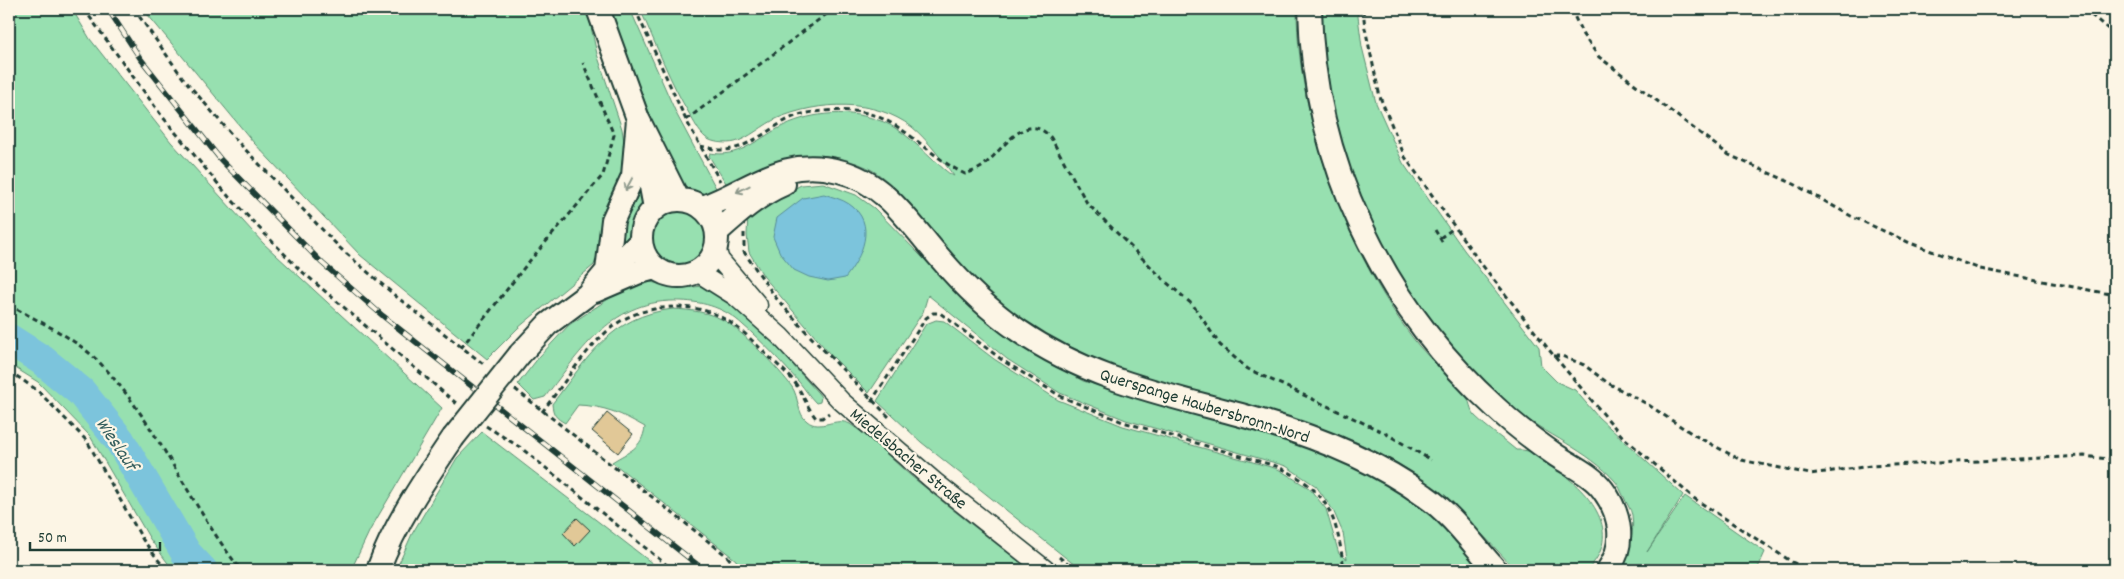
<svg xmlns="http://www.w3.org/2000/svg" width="2124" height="579" font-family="Dekko,sans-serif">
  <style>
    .green { fill: #97e0b0; stroke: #5b8e72 }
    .water { fill: #7cc4dc; stroke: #578e99 }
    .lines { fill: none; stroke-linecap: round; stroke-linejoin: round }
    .river { stroke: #7cc4dc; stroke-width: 31 }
    .building { fill: #e1c897; stroke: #1f3d34 }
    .minor-casing { stroke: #1f3d34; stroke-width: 21 }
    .major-casing { stroke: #1f3d34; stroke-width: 26 }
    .path { stroke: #1f3d34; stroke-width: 3; stroke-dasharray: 5 4; stroke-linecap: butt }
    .minor { stroke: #fcf5e5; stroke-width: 18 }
    .major { stroke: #fcf5e5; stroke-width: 22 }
    .rail-casing { stroke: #1f3d34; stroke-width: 5.5 }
    .rail { stroke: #fcf5e5; stroke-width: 4; stroke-dasharray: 11; stroke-linecap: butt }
    .major-bridge-casing { stroke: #1f3d34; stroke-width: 26; stroke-linecap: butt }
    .major-bridge { stroke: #fcf5e5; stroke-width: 22 }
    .oneway { stroke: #8e998c }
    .labels { text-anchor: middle; stroke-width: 4.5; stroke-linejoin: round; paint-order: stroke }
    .street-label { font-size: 18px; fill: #1f3d34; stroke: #fcf5e5 }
    .water-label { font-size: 19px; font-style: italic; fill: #365f5e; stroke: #fcf5e5 }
  </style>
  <rect width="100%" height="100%" fill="#fcf5e5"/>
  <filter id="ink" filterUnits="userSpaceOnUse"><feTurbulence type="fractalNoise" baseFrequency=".02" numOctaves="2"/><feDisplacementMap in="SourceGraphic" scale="10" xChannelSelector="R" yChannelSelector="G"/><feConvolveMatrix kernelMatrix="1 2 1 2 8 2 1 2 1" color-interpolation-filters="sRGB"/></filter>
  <g filter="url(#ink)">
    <path class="green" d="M9,9H72L90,39L171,142L263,243L442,408L370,530L351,570H173L150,539L90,436L38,382L9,364Z
      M143,9H587L597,54L622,129L625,148V169L594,265L518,328L487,359L360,255L254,143Z
      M609,9H630L677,115L718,192C705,196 693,194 683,184C676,177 672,163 667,154C645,107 629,57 609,9Z
      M640,9H1297C1297,121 1349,258 1419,346C1433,363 1452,378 1466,395C1470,401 1470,410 1475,416C1487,428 1503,439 1516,450C1535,449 1542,458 1556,469C1589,492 1625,533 1587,570H1519L1512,566C1480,532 1449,497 1410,471C1320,412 1208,403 1109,365C1096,360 1082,356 1070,350C1032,331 991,300 963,269C935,238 898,177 859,164C803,143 777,163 729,188L709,156L710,153C738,158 755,141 779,128C806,113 845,109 875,119C898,125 916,144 933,160C940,165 947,173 954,176C941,159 929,141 912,127C874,98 819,101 778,118C764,124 748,139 735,142C727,144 711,143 705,137C699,132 694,122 690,115C670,82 656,44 640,9Z
      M1320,9H1357L1362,47L1376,103L1403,163L1464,250L1539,347L1541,366L1557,382L1575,390L1598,417L1683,495L1647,552L1685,496L1765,552L1757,570H1623C1628,553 1635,533 1632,515C1631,509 1626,503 1624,497C1621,492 1619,485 1615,481C1589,451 1545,434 1513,409C1424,338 1362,227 1333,118C1324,82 1322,45 1320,9Z
      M1656,9H1708L1702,13Z
      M643,178V203L622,251L618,234Z
      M823,183L856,195L874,208L969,305L1021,346L1083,381L1155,402L1227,420L1337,456L1406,493L1452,533L1479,570H1081L921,442L877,401L926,324L936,320L944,321L994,359L1058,400L1123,426L1278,469L1309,488L1326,509L1339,554L1347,559L1343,533L1333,510L1316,486L1286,466L1126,420L1060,393L1007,359L928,295L923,312L869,393L829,353L764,277L749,252L747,235L748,214L801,185Z
      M653 238a26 26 0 1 1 52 0a26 26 0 1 1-52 0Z
      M650,282L682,288L704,286L715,289L747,314L818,393L821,397L820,402L816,403C809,396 805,389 799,382C781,362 763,342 743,325C725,308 705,302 681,301C613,298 582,349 545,397L534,400L518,384L539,357L569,325L619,292L641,283Z
      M673,309C691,310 709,312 725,321C742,331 780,370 792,387C799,397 797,414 807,421C820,432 836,416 850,424C872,438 891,459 911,476C950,508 990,539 1030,570H738L739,568L736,560L612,462C629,451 642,449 645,427C622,414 605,406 578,405L565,423C556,418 553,415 552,404C588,358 610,316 673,309Z
      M482,432L661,570H396L412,534L457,458Z"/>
    <path class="water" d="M824,194C832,197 842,199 849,204C878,223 862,257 845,278L828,281L809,277L794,270L780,253L773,237L777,218L803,198Z"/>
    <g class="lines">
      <path class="river" d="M9,339L42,360L81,392L120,441L186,553L202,570"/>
    </g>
    <path class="building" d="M607,413L633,434L618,453L592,431Z
      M577,518L590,530L575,546L563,533Z"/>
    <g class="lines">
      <defs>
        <path id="minor" d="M716,249L720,260L758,305
          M697,272L735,296L780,336L841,401L935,482L1046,570"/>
        <path id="major" d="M598,9L638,119L678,199
          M1310,9C1313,161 1383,305 1495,407C1514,425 1535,441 1557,456C1572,466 1592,475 1603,490C1621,514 1626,544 1608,570
          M644,149L655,208
          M641 238a38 38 0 1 1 76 0a38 38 0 1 1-76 0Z
          M703,207C753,189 781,156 839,171C885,182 911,225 940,258C963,285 990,311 1019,331C1093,382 1171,395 1255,419C1315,436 1374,459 1425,496C1454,516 1473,545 1496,570
          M717,232C737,214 758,195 784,184
          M607,271L613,220L633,176L638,119
          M595,291L637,273L655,268
          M520,354L548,324L587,295L607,271L625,257L641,241
          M378,570C395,523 425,479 453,438"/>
      </defs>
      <use href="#minor" class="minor-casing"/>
      <use href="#major" class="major-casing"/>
      <path class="path" d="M84,9L161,115L229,197L299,269L457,404
        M134,9L183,78L238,142L341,249L398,298L486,366
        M635,9L686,120L720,181
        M1363,9L1365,28L1380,97L1405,157L1479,261L1554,356L1622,436L1695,499L1792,562L1810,570
        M1571,9L1583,35L1599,57L1729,155L1794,184L1851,216L1910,243L1980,269L2115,295
        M2084,9L2107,28L2115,31
        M686,120L833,9
        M700,146C706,147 713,149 719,150C745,152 769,128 791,118C807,110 844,109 862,112C903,120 929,157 965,174C971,172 978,170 983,166C1002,151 1026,108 1051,138L1087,203L1165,281L1193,305L1220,345L1248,369L1385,433L1431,460
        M1435,230L1444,245
        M744,233V252L776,298L810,336L890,418
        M1440,238L1454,228
        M9,305C40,322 74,337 99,362C158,423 189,505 241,570
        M461,348L527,264L603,175L614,135L583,63
        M1554,356H1562L1584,365L1608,383L1647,404L1694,435L1741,460L1810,474L1871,466L2084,456L2115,460
        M9,371L37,390L87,441L143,540L166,570
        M515,389L727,556L732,562V570
        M871,402L926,318L933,313H940L1005,362L1062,397L1123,422L1276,466C1328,489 1337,516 1344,570
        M542,412C564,384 584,350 612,327C626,316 644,310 661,308C708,303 730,318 762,350C772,360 783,369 792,379C802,391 806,406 816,418H822L829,413
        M486,426L521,448L673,570
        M1059,557L1075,570"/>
      <use href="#minor" class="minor"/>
      <use href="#major" class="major"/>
      <defs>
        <path id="rail" d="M108,9L140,58L221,160L322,263L383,316L704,570"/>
      </defs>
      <use href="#rail" class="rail-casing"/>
      <use href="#rail" class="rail"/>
      <defs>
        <path id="major-bridge" d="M453,438L520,354"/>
      </defs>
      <use href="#major-bridge" class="major-bridge-casing"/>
      <use href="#major-bridge" class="major-bridge"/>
    </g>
    <defs><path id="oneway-shaft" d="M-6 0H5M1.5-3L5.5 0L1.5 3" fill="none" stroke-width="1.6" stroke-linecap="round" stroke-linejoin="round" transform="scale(1.25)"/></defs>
    <g class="oneway">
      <use href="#oneway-shaft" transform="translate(629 184) rotate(118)"/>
      <use href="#oneway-shaft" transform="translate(743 189) rotate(153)"/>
    </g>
  </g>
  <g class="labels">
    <g class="street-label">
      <text transform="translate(1205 405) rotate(17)" y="6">Querspange Haubersbronn-Nord</text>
      <text transform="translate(909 458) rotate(40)" y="6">Miedelsbacher Straße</text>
    </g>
    <g class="water-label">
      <text transform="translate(118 443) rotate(56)" y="7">Wieslauf</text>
    </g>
  </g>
  <rect width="2124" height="579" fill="none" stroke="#fcf5e5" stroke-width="30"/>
  <rect x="15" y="15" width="2094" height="549" fill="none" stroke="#1f3d34" stroke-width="2" filter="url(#ink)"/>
  <path d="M30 542v8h130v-8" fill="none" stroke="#1f3d34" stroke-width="2.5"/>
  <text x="38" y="542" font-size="15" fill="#1f3d34" stroke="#fcf5e5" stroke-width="4" paint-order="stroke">50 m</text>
</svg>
